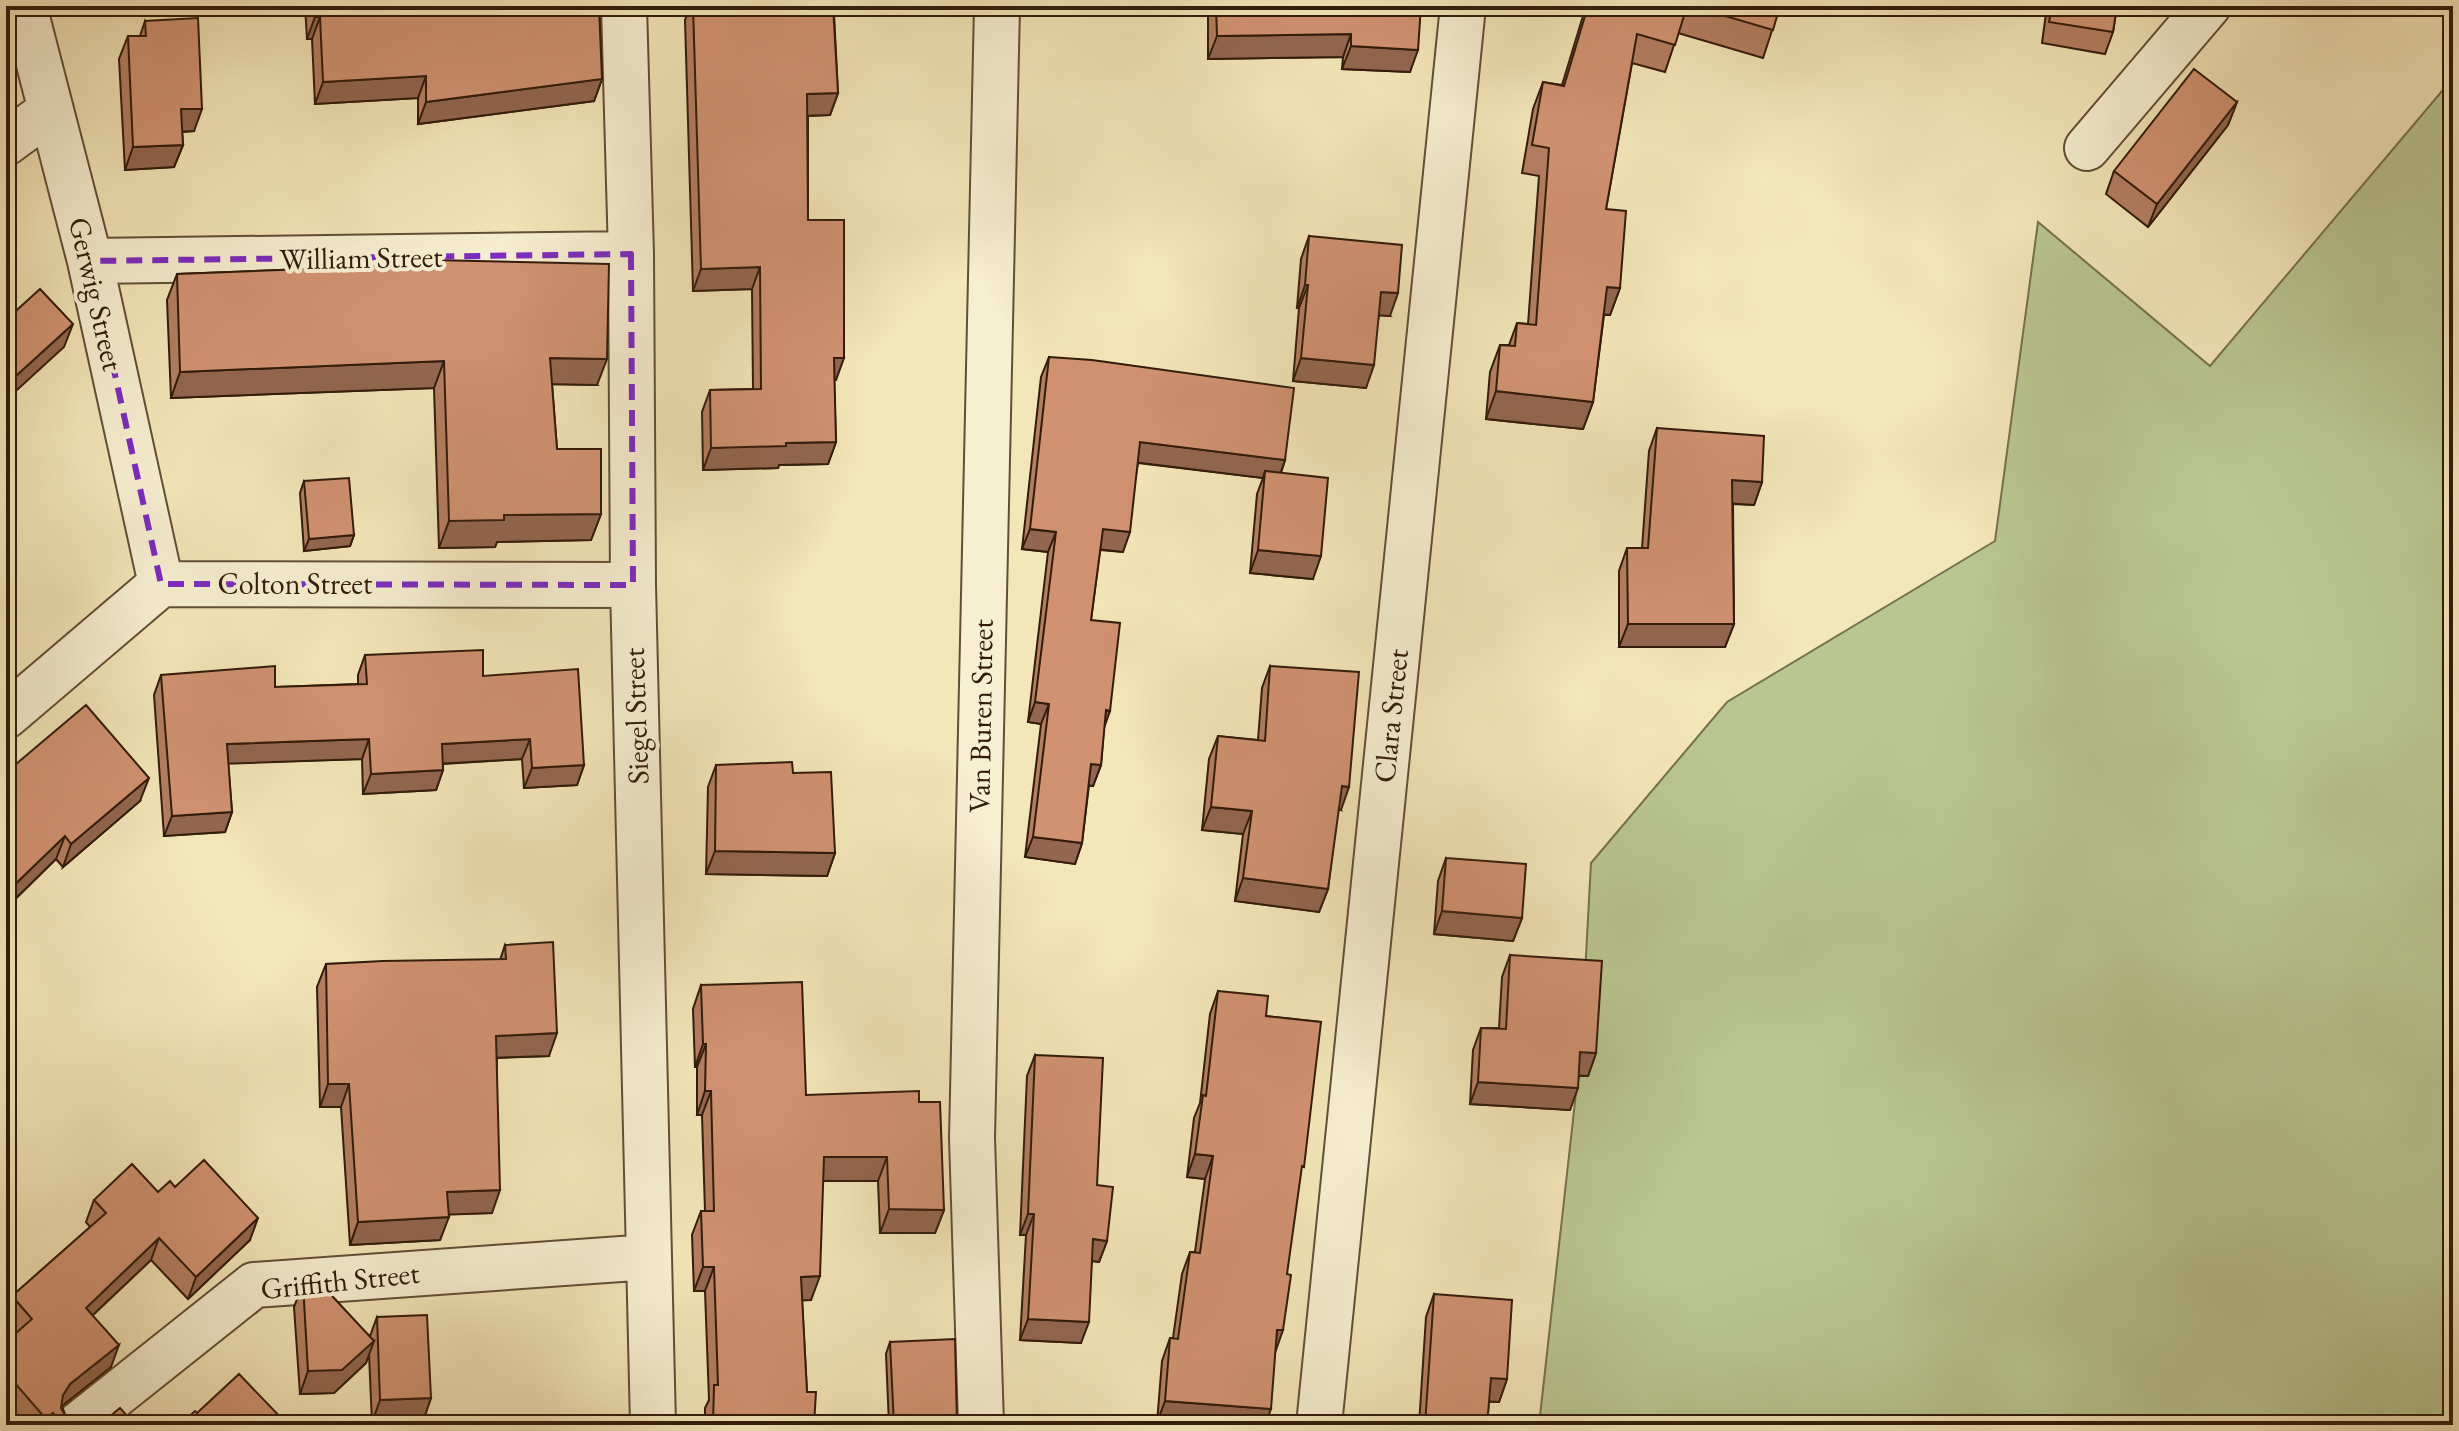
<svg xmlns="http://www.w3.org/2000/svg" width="2459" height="1431" font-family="'EB Garamond',serif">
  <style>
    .green { fill: #b9c691; stroke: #76704e; stroke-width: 2 }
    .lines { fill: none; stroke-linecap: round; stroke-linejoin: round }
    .minor-casing { stroke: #624e37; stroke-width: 48 }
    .minor { stroke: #f7efd2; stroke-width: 44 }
    .wall { fill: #b47e62; stroke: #321b0c; stroke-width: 2 }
    .shaded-wall { fill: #926650; stroke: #321b0c; stroke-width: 2 }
    .building { fill: #d19272; stroke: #321b0c; stroke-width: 2 }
    .marked { fill: none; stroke: #7b2cbf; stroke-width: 6; stroke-dasharray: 16 10; stroke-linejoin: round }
    .labels { text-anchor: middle; stroke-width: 8; stroke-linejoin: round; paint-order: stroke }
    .street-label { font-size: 30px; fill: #321b0c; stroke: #f7efd2 }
  </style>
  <rect width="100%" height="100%" fill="#f3e6b9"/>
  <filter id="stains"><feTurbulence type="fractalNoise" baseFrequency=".0025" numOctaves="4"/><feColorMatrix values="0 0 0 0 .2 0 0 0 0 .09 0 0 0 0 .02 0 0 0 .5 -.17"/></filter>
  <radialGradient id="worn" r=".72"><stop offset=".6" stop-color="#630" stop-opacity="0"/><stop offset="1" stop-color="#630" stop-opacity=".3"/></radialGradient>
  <path class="green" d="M2453,78V1425H1539L1581,1048L1591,863L1727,702L1995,541L2038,222L2210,366Z"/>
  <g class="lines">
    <defs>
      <path id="minor" d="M24,6L90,261L161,584
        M624,6L631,254L633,585L653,1425
        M6,143L51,110
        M2087,148L2208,6
        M90,261L631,254
        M6,716L161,584L633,585
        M78,1425L254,1285L649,1257
        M981,1425L972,1138L997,6
        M1319,1425L1463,6"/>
    </defs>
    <use href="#minor" class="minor-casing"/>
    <use href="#minor" class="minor"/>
  </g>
  <path class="wall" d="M305,6H599L602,79L594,101L418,124V98L315,104L312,39H307Z
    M690,6H952L950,11L834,13L838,93L830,115L808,116V220L836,380H834L836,442L828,464L779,465L778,468L703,470L702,412L710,390L753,389L752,289L693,291L685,20Z
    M1208,6H1421L1410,72L1342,69L1343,57L1208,59Z
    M1586,6H1780L1763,58L1678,33L1665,72L1632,63L1606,209L1620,288L1610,315H1604L1593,402L1583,429L1486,419L1490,372L1500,345H1509L1517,323L1528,324L1539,176L1522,173L1533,109L1543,82L1562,85Z
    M2047,6H2117L2113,32L2105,54L2042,43Z
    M145,21L194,131L182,132L183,145L174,167L125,170L119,59L128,36H140Z
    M2237,102L2228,125L2148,227L2106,194L2114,171Z
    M1309,236L1390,316L1379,315L1366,388L1293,381L1299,308H1297L1301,259Z
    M433,260L597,385L552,384L557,449L601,514L591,540L497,542L495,547L439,548L434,388L171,398L167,300L177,274L431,264Z
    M1049,357L1285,460L1281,473L1313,579L1250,573L1257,494L1263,478L1138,463L1123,552L1100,550L1091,620L1104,727L1101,765L1093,786L1089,785L1082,843L1075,864L1025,857L1041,724L1028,722L1048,552L1022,549L1041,377Z
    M1657,428L1762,482L1754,505L1733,504L1734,624L1725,647H1619V571L1627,548H1642L1649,451Z
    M304,481L354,535L350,546L304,551L300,493Z
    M365,655L483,676L584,765L577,785L524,788L522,759L443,764V770L436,790L363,794L362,759L228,763L232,812L225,832L164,836L154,695L161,675L275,687L358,684V675Z
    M1270,666L1341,810L1338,809L1328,889L1319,912L1235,901L1243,834L1202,830L1209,759L1218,736L1258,740L1262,688Z
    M716,765L835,853L827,876L706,874L708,787Z
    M9,770L140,801L63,867L56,859L6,908V777Z
    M1446,858L1522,918L1513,941L1434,934L1438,881Z
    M505,945L549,1056L497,1058L492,1213L449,1214L440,1240L350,1245L341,1107H320L317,987L326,964L500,960Z
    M1510,955L1596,1053L1588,1076H1579L1570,1110L1470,1104L1473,1050L1481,1028H1499L1502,977Z
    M701,985L806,1095L919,1102L944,1210L935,1233H880L878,1181H823L811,1300H802L807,1392L814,1425H705V1408L709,1400L705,1291H694L692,1235L701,1211H705L702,1115H697V1067H695L693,1009Z
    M1218,991L1266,1016L1321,1022L1157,1423L1162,1361L1170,1338H1173L1182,1274L1190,1252H1195L1205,1179L1187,1177L1194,1118L1200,1103L1210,1014Z
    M1035,1055L1097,1185L1107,1241L1099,1262L1092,1261L1081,1343L1020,1340L1026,1235H1020L1027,1076Z
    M175,1187L250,1240L188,1299L151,1260L93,1315L111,1367L62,1406L67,1419L75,1425H24L6,1404V1342L16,1332L6,1321V1312L12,1296L90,1227L86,1222L94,1200L158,1192Z
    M303,1284L370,1336L377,1317L431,1398L423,1421L372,1423L369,1354L366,1363L334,1393L300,1394L294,1307Z
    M1434,1294L1507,1379L1499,1402H1489L1487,1425H1419L1426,1317Z
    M890,1342L957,1425H889L886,1354Z"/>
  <path class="shaded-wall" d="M827,6H952L950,11L824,13Z
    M315,17H320L312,39H307Z
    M1351,34L1343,57L1208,59L1217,36Z
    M1351,46L1418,50L1410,72L1342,69Z
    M426,76L418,98L315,104L323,82Z
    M602,79L594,101L418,124L426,102Z
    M838,93L830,115L799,116L807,94Z
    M2237,102L2228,125L2148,227L2157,204Z
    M181,109H202L194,131L173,132Z
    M183,145L174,167L125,170L133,147Z
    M760,267L752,289L693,291L701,269Z
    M1305,285H1308L1299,308H1297Z
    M1607,287L1620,288L1610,315L1597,314Z
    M1381,292L1398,293L1390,316L1373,315Z
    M73,324L64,347L6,400V385Z
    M550,358L607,359L597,385L541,384Z
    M834,358H844L836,380H826Z
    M1301,358L1374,365L1366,388L1293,381Z
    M444,361L434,388L171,398L180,372Z
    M1496,391L1593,402L1583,429L1486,419Z
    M14,432L6,453V439Z
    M836,442L828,464L779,465L778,468L703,470L711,448L786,443Z
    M1140,442L1285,460L1278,480L1265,471L1263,478L1133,462Z
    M1732,480L1762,482L1754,505L1724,503Z
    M601,514L591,540L497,542L495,547L439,548L449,521L504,515Z
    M1030,529L1056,532L1048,552L1022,549Z
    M1103,529L1130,532L1123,552L1096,549Z
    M354,535L350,546L304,551L309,539Z
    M1258,550L1321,556L1313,579L1250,573Z
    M1628,624H1734L1725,647H1619Z
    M1035,702L1049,704L1041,724L1028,722Z
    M1106,710L1110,711L1103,731Z
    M369,739L362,759L220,764L227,744Z
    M530,739L522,759L434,764L442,744Z
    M1091,764L1101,765L1093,786L1084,785Z
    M584,765L577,785L524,788L532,768Z
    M443,770L436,790L363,794L371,774Z
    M149,778L140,801L63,867L71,844Z
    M1342,786L1349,787L1341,810L1333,809Z
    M1211,807L1252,811L1243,834L1202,830Z
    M232,812L225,832L164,836L172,816Z
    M65,836L56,859L6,908V893Z
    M1033,837L1082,843L1075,864L1025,857Z
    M715,851L835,853L827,876L706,874Z
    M1243,878L1328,889L1319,912L1235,901Z
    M1442,911L1522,918L1513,941L1434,934Z
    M557,1033L549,1056L488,1058L496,1036Z
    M703,1044H706L697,1067H695Z
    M1580,1052L1596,1053L1588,1076L1572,1075Z
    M1478,1082L1578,1088L1570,1110L1470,1104Z
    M328,1084H349L341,1107H320Z
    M705,1091H711L702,1115H697Z
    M1195,1154L1213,1156L1205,1179L1187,1177Z
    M824,1157H887L878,1181H815Z
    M500,1190L492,1213L439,1215L447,1192Z
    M889,1209L944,1210L935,1233H880Z
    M1028,1214H1034L1026,1235H1020Z
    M449,1217L440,1240L350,1245L358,1222Z
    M258,1218L250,1240L188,1299L196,1277Z
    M159,1238L151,1260L78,1329L86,1308Z
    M1093,1239L1107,1241L1099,1262L1086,1260Z
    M703,1267H714L705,1291H694Z
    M820,1276L811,1300L792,1301L801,1277Z
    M1028,1319L1089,1322L1081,1343L1020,1340Z
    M1277,1330H1283L1275,1353Z
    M374,1341L366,1363L334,1393L300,1394L308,1371Z
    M119,1345L111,1367L62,1406L55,1417L63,1395L70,1384Z
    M1491,1378L1507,1379L1499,1402L1483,1401Z
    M431,1398L423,1421L372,1423L380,1400Z
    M1165,1401L1271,1409L1265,1425H1177L1157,1423Z
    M53,1413L49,1425H44L46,1419Z"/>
  <path class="building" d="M314,6H599L602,79L426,102V76L323,82L320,17H315Z
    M693,6H833L838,93L807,94L808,220H844V358H834L836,442L786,443V446L711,448L710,390L761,389L760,267L701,269Z
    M1216,6H1421L1418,50L1351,46V34L1217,36Z
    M1588,6H1687L1675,45L1637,34L1606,209L1626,211L1620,288L1607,287L1593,402L1496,391L1500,345L1515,346L1517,323L1536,325L1549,148L1532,145L1543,82L1564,86Z
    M1691,6H1780L1773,30Z
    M2052,6H2117L2113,32L2049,22Z
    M198,18L202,109H181L183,145L133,147L128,36H146L145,21Z
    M2194,69L2237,102L2157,204L2114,171Z
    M1309,236L1402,245L1398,293L1381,292L1374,365L1301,358L1308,285H1305Z
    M433,260L609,264L607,359L550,358L557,449H601V514L504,515V520L449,521L444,361L180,372L177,274L433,264Z
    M40,289L73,324L6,385V320Z
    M1049,357L1092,360L1294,388L1285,460L1140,442L1130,532L1103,529L1091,620L1120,623L1110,711L1106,710L1101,765L1091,764L1082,843L1033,837L1049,704L1035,702L1056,532L1030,529Z
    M6,423L14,432L6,439Z
    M1657,428L1764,436L1762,482L1732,480L1734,624H1628L1627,548H1648Z
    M1265,471L1328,478L1321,556L1258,550Z
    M349,478L354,535L309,539L304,481Z
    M483,650V676L578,669L584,765L532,768L530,739L442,744L443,770L371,774L369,739L227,744L232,812L172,816L161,675L275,666V687L367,684L365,655Z
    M1270,666L1359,672L1349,787L1342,786L1328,889L1243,878L1252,811L1211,807L1218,736L1265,741Z
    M86,705L149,778L71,844L65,836L6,893V787L15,778L9,770Z
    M792,762L793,773L831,772L835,853L715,851L716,765Z
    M1446,858L1526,864L1522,918L1442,911Z
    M553,942L557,1033L496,1036L500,1190L447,1192L449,1217L358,1222L349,1084H328L326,964L383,961L506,959L505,945Z
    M1510,955L1602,961L1596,1053L1580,1052L1578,1088L1478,1082L1481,1028L1506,1029Z
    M802,982L806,1095L919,1091V1102H940L944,1210L889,1209L887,1157H824L820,1276L801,1277L807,1392H816L814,1425H713L714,1385H718L714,1267H703L701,1211H714L711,1091H705L706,1044H703L701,985Z
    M1218,991L1268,996L1266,1016L1321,1022L1304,1167L1302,1166L1287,1274L1291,1275L1283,1330H1277L1271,1409L1165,1401L1170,1338L1178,1339L1190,1252L1200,1253L1213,1156L1195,1154L1203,1095L1206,1096Z
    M1035,1055L1103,1058L1097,1185L1113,1187L1107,1241L1093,1239L1089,1322L1028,1319L1034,1214H1028Z
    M204,1160L258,1218L196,1277L159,1238L86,1308L119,1345L70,1384L63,1395L61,1408L67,1419L75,1425H63L53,1413L46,1419L6,1373V1342L32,1319L12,1296L106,1213L94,1200L132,1164L158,1192L170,1181L175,1187Z
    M320,1283L374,1341L342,1370L308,1371L303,1284Z
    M1434,1294L1512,1300L1507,1379L1491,1378L1487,1425H1425Z
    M427,1315L431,1398L380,1400L377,1317Z
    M955,1339L957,1425H894L890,1342Z
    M239,1374L286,1423L284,1425H179L195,1411L197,1413Z
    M120,1408L135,1425H96L102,1423Z"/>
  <path class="marked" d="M631,254L633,585L161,584L90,261Z"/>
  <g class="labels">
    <g class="street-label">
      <text transform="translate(361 258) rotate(-1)" y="10">William Street</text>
      <text transform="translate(96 294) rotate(77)" y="10">Gerwig Street</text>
      <text x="295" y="594">Colton Street</text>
      <text transform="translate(636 716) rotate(-92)" y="10">Siegel Street</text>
      <text transform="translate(981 716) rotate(-89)" y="10">Van Buren Street</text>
      <text transform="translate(1391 716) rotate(-84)" y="10">Clara Street</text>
      <text transform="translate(340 1281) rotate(-6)" y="10">Griffith Street</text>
    </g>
  </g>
  <rect width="2459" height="1431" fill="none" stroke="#f3e6b9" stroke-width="32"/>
  <rect x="8" y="8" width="2443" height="1415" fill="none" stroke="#321b0c" stroke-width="4"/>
  <rect x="16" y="16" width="2427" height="1399" fill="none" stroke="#321b0c" stroke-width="2"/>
  <rect width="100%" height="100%" filter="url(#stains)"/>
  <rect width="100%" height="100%" fill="url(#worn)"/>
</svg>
